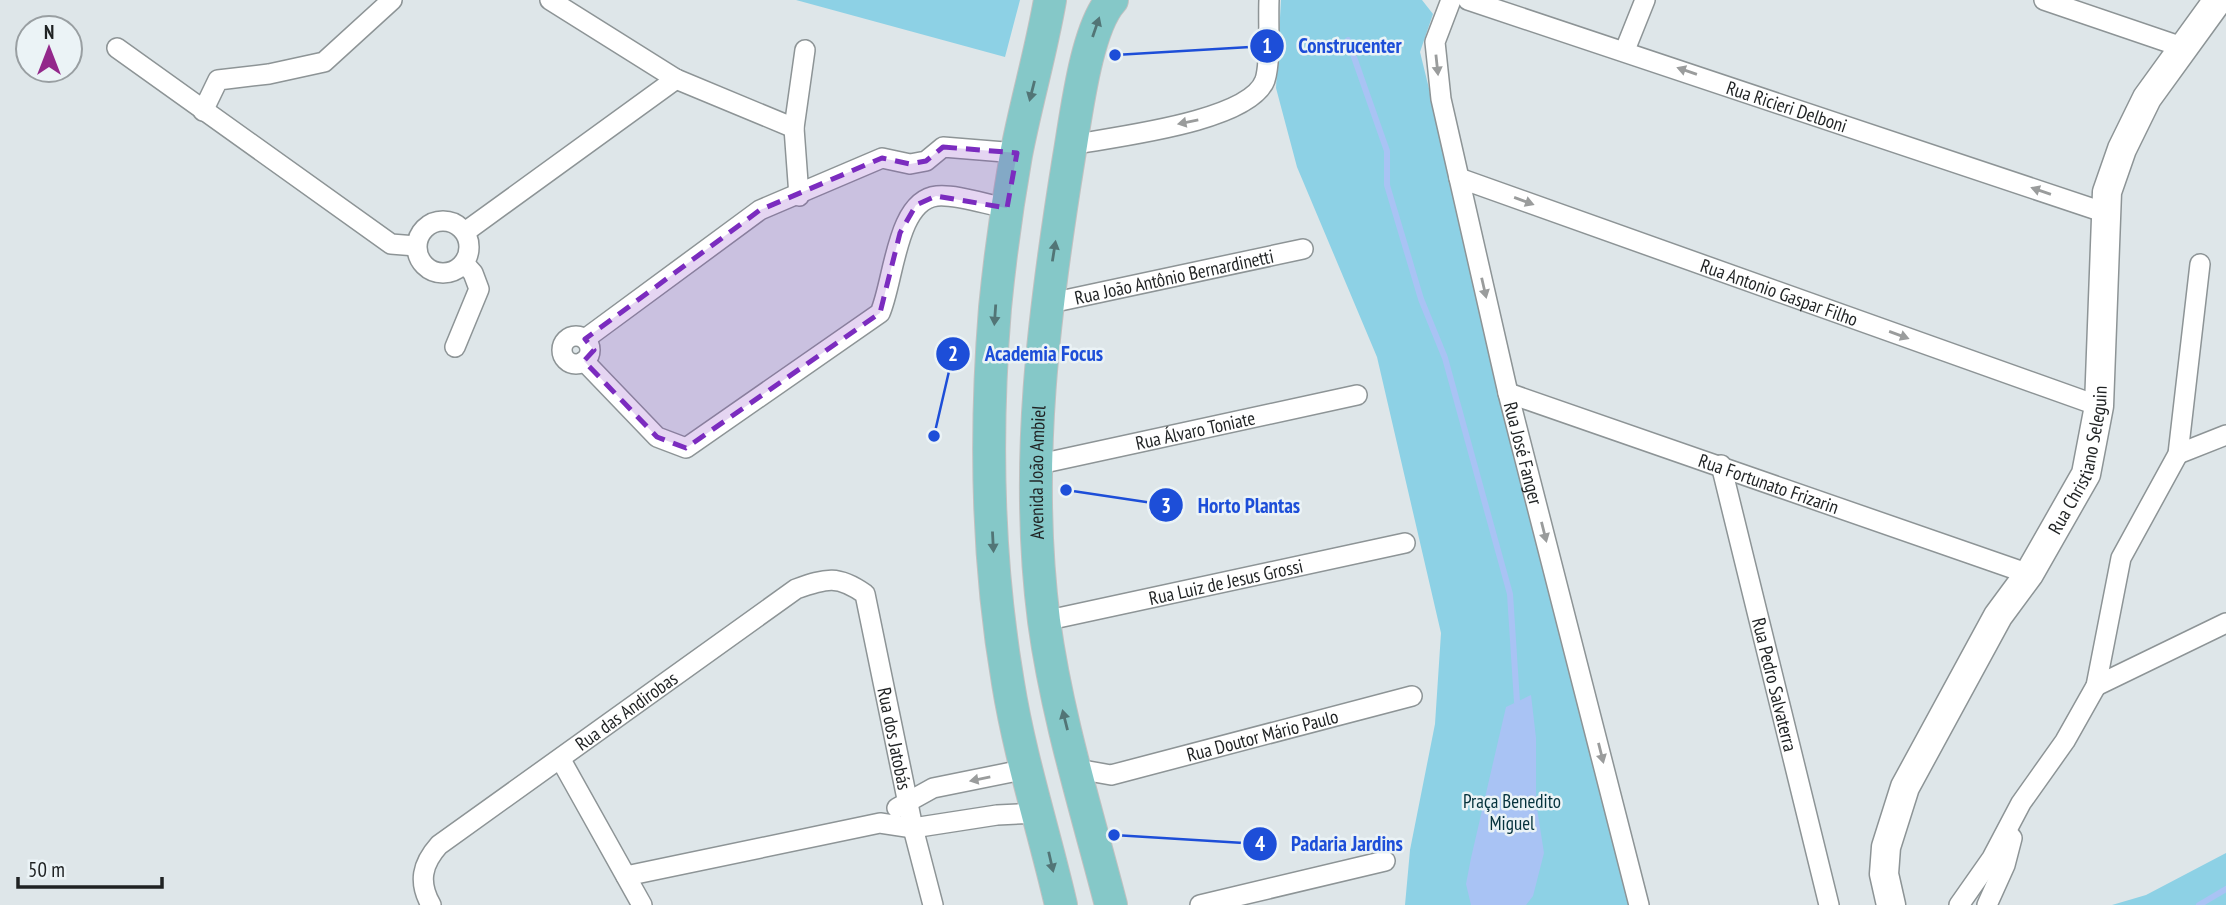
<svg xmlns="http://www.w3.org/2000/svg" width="2226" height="905" font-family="'PT Sans Narrow',sans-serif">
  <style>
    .green { fill: #8dd1e5 }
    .water { fill: #a9c3f4 }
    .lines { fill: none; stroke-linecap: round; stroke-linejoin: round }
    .stream { stroke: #a9c3f4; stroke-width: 6 }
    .minor-casing { stroke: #8d9496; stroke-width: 22 }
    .secondary-casing { stroke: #8d9496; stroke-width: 31 }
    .primary-casing { stroke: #c0c1c1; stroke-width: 34 }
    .minor { stroke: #fff; stroke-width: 19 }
    .secondary { stroke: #fff; stroke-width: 28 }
    .primary { stroke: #85c8c8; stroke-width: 32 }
    .oneway { fill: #527576 }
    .oneway2 { fill: #9a9c9c }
    .marked { fill: #7b2cbf; fill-opacity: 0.2; stroke: #7b2cbf; stroke-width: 5; stroke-dasharray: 14 9; stroke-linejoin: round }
    .labels { text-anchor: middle; stroke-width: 5; stroke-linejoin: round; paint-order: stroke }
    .street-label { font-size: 19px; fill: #1f2223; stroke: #ebf3f6 }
    .park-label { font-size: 19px; fill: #05323c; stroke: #ebf3f6 }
    .leader { fill: none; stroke: #1d4ed8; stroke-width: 2.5 }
    .callout-dot { fill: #1d4ed8; stroke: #ebf3f6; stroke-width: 2.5 }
    .mark-label { font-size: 21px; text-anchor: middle; font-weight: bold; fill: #fff }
    .callout-label { font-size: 21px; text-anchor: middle; font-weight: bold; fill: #1d4ed8; stroke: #ebf3f6; stroke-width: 5; stroke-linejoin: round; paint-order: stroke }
  </style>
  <rect width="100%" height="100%" fill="#dee6e9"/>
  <path class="green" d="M796,0H1020L1005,57Z
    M1281,0H1422L1433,14L1420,52L1630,905H1405L1410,850L1435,724L1441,633L1377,357L1297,167L1276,88Z
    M2226,853V905H2112L2146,895Z"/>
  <path class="water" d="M1531,695L1536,738V802L1544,853L1533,896L1526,905H1471L1466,884L1471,858L1506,707Z"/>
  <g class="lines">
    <path class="stream" d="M1348,40L1387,151V185L1421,299L1445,358L1510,594L1517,702
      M2199,905L2226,889"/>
    <defs>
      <g id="minor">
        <path d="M550,0L676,79L794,128"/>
        <path id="s1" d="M1451,0L1435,42L1441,99L1508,393L1639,905"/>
        <path id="s2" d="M1468,0L2106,213"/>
        <path d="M2044,0L2182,47"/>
        <path d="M117,48L391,244L416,246"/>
        <path d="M1625,50L1645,0"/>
        <path d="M203,111L218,80L269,74L324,62L392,0"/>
        <path d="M1071,145C1113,137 1250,122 1265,80C1271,61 1268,22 1269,0"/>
        <path id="s3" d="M1459,178L2099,406"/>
        <path d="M799,196L794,128L805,50"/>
        <circle cx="443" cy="247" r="26"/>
        <path d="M465,232L676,79"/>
        <path id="s4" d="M1046,304L1303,249"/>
        <circle cx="576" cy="350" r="14"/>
        <path d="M585,339L760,210L882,158L910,164L926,161L943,147L1017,153"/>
        <path d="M455,347L479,289L473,273L464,263"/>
        <path d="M584,361L657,437L686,448L880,313C894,282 896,200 937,196C956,194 988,205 1007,208"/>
        <path id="s5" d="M1508,393L2029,574"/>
        <path d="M2178,454L2226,435"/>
        <path id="s6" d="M1035,465L1357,395"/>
        <path id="s7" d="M1721,465L1829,905"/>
        <path id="s8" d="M1044,621L1405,543"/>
        <path d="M2096,686L2226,623"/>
        <path d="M561,760L642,905"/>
        <path id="s9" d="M1077,769L1111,775L1412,696"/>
        <path d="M897,808L933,788L1027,769"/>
        <path d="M626,876L880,823L913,828L997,815L1039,813"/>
        <path id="s10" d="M431,905C418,882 422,864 439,845L796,589C827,578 838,575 865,594L913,828L933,905"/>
        <path d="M1200,905L1385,861"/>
        <path d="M1959,905L1992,858L2021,803L2065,741L2096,686L2121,558L2178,454L2200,264"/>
        <path d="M1987,905L2005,865L2012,838"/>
      </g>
      <g id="secondary">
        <path id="s11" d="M1891,905L1884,874L1886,847L1905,787L1998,616L2029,574L2086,474L2099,406L2107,192L2122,149L2147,98L2218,0"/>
      </g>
      <g id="primary">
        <path d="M1050,0C1041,52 1026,103 1016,155C1007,206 1000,257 995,308C985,432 987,560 1008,683C1020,758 1044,831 1061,905"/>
        <path id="s12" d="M1111,905C1087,812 1057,717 1044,621C1024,465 1044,311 1069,157C1076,117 1086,28 1112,0"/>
      </g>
    </defs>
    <use href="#minor" class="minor-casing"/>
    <use href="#secondary" class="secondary-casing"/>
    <use href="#primary" class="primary-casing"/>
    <use href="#minor" class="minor"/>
    <use href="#secondary" class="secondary"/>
    <use href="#primary" class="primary"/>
  </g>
  <defs><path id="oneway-solid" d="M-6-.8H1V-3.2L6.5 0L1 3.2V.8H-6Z" transform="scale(1.75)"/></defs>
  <g class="oneway">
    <use href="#oneway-solid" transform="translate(1096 27) rotate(-71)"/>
    <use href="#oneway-solid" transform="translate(1032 91) rotate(104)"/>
    <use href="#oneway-solid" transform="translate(1054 251) rotate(-81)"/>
    <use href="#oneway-solid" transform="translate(995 315) rotate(94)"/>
    <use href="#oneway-solid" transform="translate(993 542) rotate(87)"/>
    <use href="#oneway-solid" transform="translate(1065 720) rotate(-104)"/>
    <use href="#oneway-solid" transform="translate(1051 862) rotate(77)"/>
  </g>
  <g class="oneway2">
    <use href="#oneway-solid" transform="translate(1437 65) rotate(84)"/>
    <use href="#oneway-solid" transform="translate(1687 71) rotate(-161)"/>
    <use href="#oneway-solid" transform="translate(1188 122) rotate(169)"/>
    <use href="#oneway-solid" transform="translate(2041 191) rotate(-161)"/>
    <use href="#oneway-solid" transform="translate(1524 201) rotate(20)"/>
    <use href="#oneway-solid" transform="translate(1484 288) rotate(77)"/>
    <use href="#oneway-solid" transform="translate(1899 335) rotate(20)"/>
    <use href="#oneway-solid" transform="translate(1544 532) rotate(76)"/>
    <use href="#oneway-solid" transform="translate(1601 753) rotate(76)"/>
    <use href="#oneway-solid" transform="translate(980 779) rotate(169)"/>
  </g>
  <path class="marked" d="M943,147L1017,153L1007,208L936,196L916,205L900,233L880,313L686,448L657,437L584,361L594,350L585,339L760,210L882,158L910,164L926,161Z"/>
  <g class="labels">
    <g class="street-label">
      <text dy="7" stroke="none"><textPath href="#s2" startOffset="336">Rua Ricieri Delboni</textPath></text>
      <text dy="7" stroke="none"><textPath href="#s4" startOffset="131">Rua João Antônio Bernardinetti</textPath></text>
      <text dy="7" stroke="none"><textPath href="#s3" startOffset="340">Rua Antonio Gaspar Filho</textPath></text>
      <text dy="7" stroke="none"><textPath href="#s6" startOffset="164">Rua Álvaro Toniate</textPath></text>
      <text dy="7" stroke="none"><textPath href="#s1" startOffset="466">Rua José Fanger</textPath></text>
      <text dy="7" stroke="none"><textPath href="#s11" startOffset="495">Rua Christiano Seleguin</textPath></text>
      <text dy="7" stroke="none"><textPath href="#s12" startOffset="441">Avenida João Ambiel</textPath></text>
      <text dy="7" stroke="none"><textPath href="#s5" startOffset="276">Rua Fortunato Frizarin</textPath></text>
      <text dy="7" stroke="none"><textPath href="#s8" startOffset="186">Rua Luiz de Jesus Grossi</textPath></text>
      <text dy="7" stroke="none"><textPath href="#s7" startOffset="226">Rua Pedro Salvaterra</textPath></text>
      <text dy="7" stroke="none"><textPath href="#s10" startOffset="296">Rua das Andirobas</textPath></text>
      <text dy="7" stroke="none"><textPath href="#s9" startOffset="191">Rua Doutor Mário Paulo</textPath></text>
      <text dy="7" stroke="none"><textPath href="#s10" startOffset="726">Rua dos Jatobás</textPath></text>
    </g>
    <g class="park-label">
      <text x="1512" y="808">Praça Benedito<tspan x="1512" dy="22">Miguel</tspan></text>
    </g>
  </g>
  <path class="leader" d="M1115 55L1267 46M934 436L953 354M1066 490L1166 505M1114 835L1260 844"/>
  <g class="callout-dot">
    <circle cx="1115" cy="55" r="7"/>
    <circle cx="934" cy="436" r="7"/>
    <circle cx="1066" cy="490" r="7"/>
    <circle cx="1114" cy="835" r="7"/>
    <circle cx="1267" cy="46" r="18"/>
    <circle cx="953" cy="354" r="18"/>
    <circle cx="1166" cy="505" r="18"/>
    <circle cx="1260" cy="844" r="18"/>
  </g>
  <g class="mark-label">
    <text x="1267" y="53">1</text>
    <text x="953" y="361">2</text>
    <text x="1166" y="513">3</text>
    <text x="1260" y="851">4</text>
  </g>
  <g class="callout-label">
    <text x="1350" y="53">Construcenter</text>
    <text x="1044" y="361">Academia Focus</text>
    <text x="1249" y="513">Horto Plantas</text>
    <text x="1347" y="851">Padaria Jardins</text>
  </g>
  <g transform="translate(49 49)"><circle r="33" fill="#ebf3f6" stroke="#999fa2" stroke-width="2"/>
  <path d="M0-5L12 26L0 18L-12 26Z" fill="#93288b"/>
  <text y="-10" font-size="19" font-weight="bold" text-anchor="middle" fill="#1f2223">N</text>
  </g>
  <path d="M18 877v10h144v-10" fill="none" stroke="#1f2223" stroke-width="3.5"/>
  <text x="28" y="877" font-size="21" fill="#1f2223" stroke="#ebf3f6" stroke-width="5" paint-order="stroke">50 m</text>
</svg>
